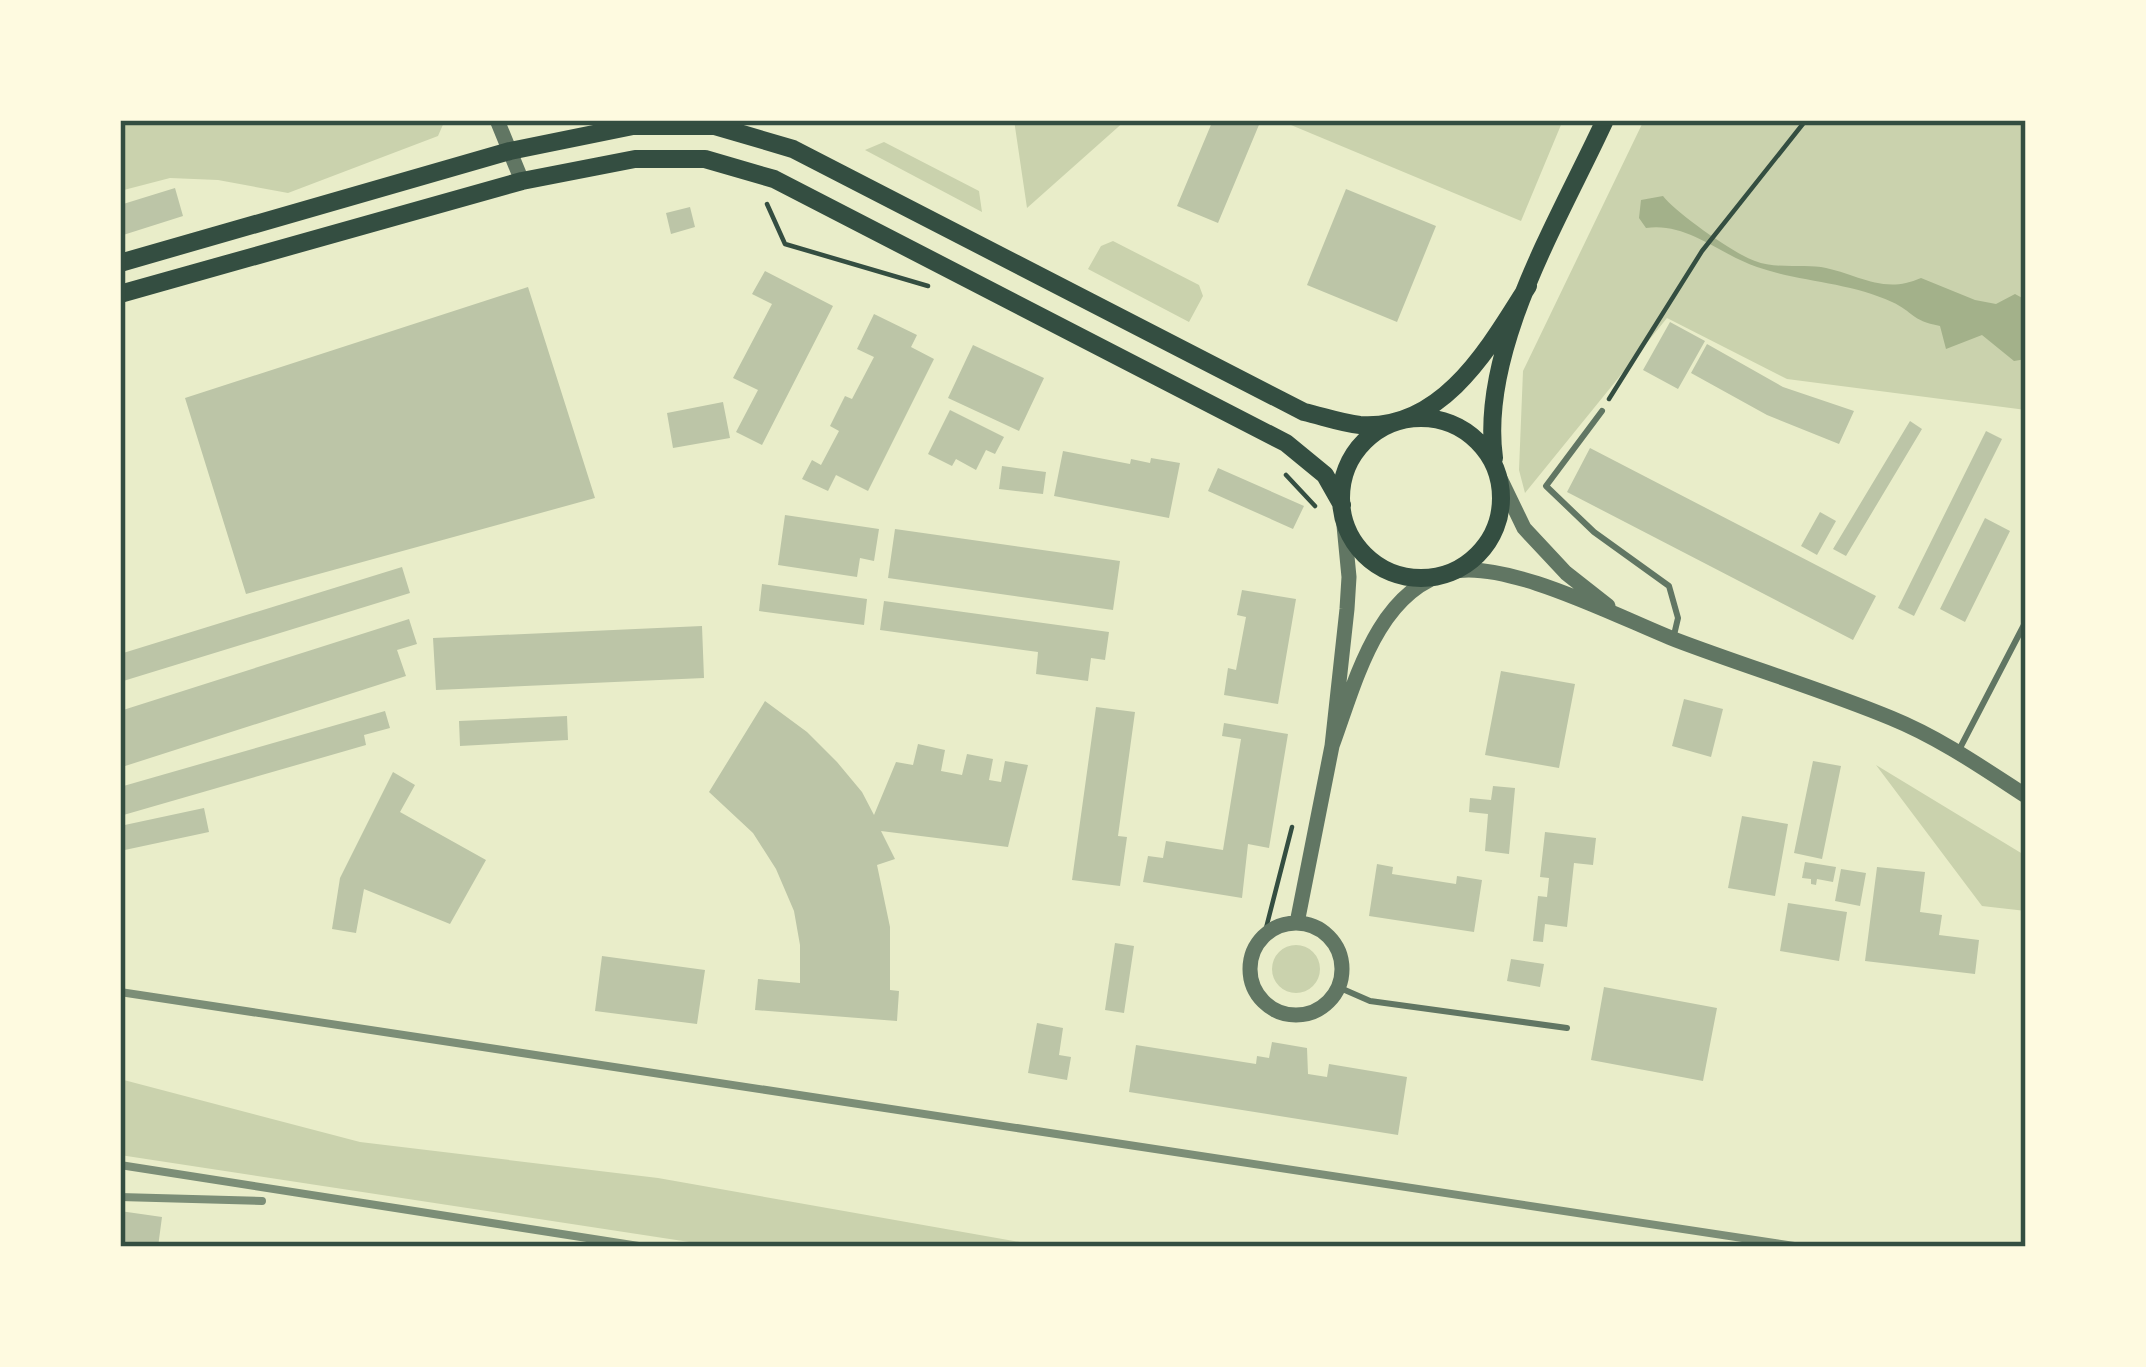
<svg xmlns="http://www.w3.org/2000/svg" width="2146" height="1367" font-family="'Times New Roman',serif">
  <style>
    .green { fill: #cad2ad }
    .water { fill: #a3b18a }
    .building { fill: #bcc5a7 }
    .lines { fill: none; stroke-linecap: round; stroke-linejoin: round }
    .path { stroke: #344e41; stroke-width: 4.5 }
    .service { stroke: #617663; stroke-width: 6 }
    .tertiary { stroke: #617663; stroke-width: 15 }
    .primary { stroke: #344e41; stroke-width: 18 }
    .rail { stroke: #7c8e77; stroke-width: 8 }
    .neatline { fill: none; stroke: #344e41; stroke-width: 4.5 }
  </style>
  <rect width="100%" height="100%" fill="#e9edc9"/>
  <path class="green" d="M120,120H445L438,136L288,193L218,180L170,178L120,191Z
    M1014,120H1126L1027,208Z
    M1279,120H1563L1521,221Z
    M1644,120H2026V410L1787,379L1667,318L1525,493L1519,470L1523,371Z
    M884,142L979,191L982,212L865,150Z
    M1113,241L1199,285L1203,296L1189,322L1088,269L1101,246Z
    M1876,765L2026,856V911L1982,906Z
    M1272 969a24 24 0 1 1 48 0a24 24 0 1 1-48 0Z
    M120,1079L360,1142L658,1178L1048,1247H722L120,1155Z"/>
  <path class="water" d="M1663,196C1675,212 1734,254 1755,261C1774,269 1800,264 1821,267C1859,274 1883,295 1921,278L1975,300L1996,304L2015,294L2026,300V359L2014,361L1982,335L1946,349L1940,326C1910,320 1914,312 1892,302C1850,282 1800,282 1757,267C1719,254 1687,222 1646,228L1639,218L1641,200Z"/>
  <path class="building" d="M1213,120H1261L1218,223L1177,206Z
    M175,188L183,216L120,236V205Z
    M1346,189L1436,226L1397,322L1307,285Z
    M690,207L695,227L671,234L666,213Z
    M765,271L833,306L762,445L736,432L758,390L733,378L772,304L752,294Z
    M528,287L595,498L246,594L185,398Z
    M874,314L917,335L911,347L934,359L868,491L836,475L828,491L802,479L812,460L821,465L839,431L830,426L845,396L852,399L874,357L857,349Z
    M1670,322L1705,341L1678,389L1643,370Z
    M1707,344L1783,387L1854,411L1839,444L1767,415L1691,373Z
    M973,345L1044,378L1019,431L948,398Z
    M723,402L730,438L673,448L667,413Z
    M950,410L1004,437L995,454L986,450L976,470L956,459L952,466L928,454Z
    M1910,421L1922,429L1846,556L1833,549Z
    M1986,431L2002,439L1914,616L1898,608Z
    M1590,448L1876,596L1853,640L1567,492Z
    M1063,451L1130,464L1131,459L1150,463L1151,458L1180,463L1169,518L1054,496Z
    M1002,466L1046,472L1043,494L999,489Z
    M1218,468L1304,506L1293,529L1208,491Z
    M1820,512L1836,521L1817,555L1801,546Z
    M785,515L879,529L874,561L860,558L857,577L778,565Z
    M1985,518L2010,531L1965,622L1940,609Z
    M895,529L1120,561L1113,610L888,578Z
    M402,567L410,593L120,682V654Z
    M762,584L867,599L864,625L759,611Z
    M1242,590L1296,599L1278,704L1224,695L1228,668L1236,670L1246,617L1237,615Z
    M884,601L1109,632L1105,660L1091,658L1088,681L1036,674L1038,652L880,630Z
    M409,619L417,644L397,650L406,676L122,767L120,711Z
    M702,626L704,678L436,690L433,638Z
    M1501,671L1575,684L1559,768L1485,755Z
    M1684,699L1723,709L1711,757L1672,746Z
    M765,701L807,732L837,762L862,792L874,815L896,762L913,765L918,744L945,750L941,771L962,775L967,754L993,759L989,780L1001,782L1005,761L1028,765L1008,847L881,831L895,859L877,865L890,927V990L899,991L897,1021L755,1010L758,979L800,983V945L794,911L776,869L753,833L709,792Z
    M1096,707L1135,712L1118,836L1127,837L1120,886L1072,880Z
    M385,711L390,728L364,735L366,745L120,816V787Z
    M567,716L568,740L460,746L459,721Z
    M1224,723L1288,734L1269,848L1248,844L1242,898L1143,882L1148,856L1163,858L1166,841L1223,850L1241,739L1222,736Z
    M1813,761L1841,766L1822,859L1794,853Z
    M393,772L415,785L400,812L486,860L450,924L364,889L356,933L332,929L340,878Z
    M1493,786L1515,788L1509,854L1485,851L1488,814L1469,812L1470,798L1491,800Z
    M204,808L209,832L120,851V826Z
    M1742,816L1788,824L1775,896L1728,888Z
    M1545,832L1596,838L1593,865L1574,863L1567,927L1545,924L1543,942L1533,941L1538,896L1547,897L1549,878L1540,877Z
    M1805,862L1836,867L1833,882L1817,879L1816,885L1811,884V879L1802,878Z
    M1377,864L1393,867L1392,874L1456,884L1457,876L1482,880L1474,932L1369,916Z
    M1877,867L1925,872L1920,912L1942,915L1939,935L1979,940L1975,974L1865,961Z
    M1841,869L1866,873L1860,906L1835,901Z
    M1788,903L1847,912L1839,961L1780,951Z
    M1115,943L1134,946L1124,1013L1105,1010Z
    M602,956L705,970L697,1024L595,1011Z
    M1511,959L1544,964L1540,987L1507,981Z
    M1604,987L1717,1008L1703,1081L1591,1060Z
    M1037,1023L1063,1028L1059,1055L1071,1057L1067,1080L1028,1073Z
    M1272,1042L1307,1048L1308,1074L1327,1077L1329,1064L1407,1077L1398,1135L1129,1092L1136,1045L1256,1064L1257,1056L1269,1058Z
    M120,1211L162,1217L158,1247H120Z"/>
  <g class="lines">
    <path class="path" d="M767,204L785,244L928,286
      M1609,399L1702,251L1806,120
      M1286,475L1315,506
      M1264,936L1292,827"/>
    <path class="service" d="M1602,411L1546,486L1594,532L1669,586L1678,618L1674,635
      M1960,748L2026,621
      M1338,987L1370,1001L1567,1028"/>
    <path class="tertiary" d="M497,120L522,181
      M1496,470L1524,528L1566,573L1608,606
      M1332,746C1355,684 1376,591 1450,572C1506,558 1622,619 1676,640C1747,667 1821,689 1891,718C1940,738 1983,768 2026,796
      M1297,923L1332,746L1347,609L1349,577L1342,505
      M1250 969a46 46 0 1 1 92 0a46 46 0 1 1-92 0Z"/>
    <path class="primary" d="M120,263L510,151L633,126H715L793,149L1304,412C1322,416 1341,423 1360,425C1443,431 1490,346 1528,286
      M120,294L522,181L635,159H705L774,179L1286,443L1325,475L1342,505
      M1341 498a80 80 0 1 1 160 0a80 80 0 1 1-160 0Z
      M1494,458C1479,349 1560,218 1605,120"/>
    <path class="rail" d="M120,992L1801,1247
      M120,1165L645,1247
      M120,1197L262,1201"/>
  </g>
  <rect width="2146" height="1367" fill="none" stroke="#fefae0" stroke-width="246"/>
  <rect x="123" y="123" width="1900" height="1121" class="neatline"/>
</svg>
